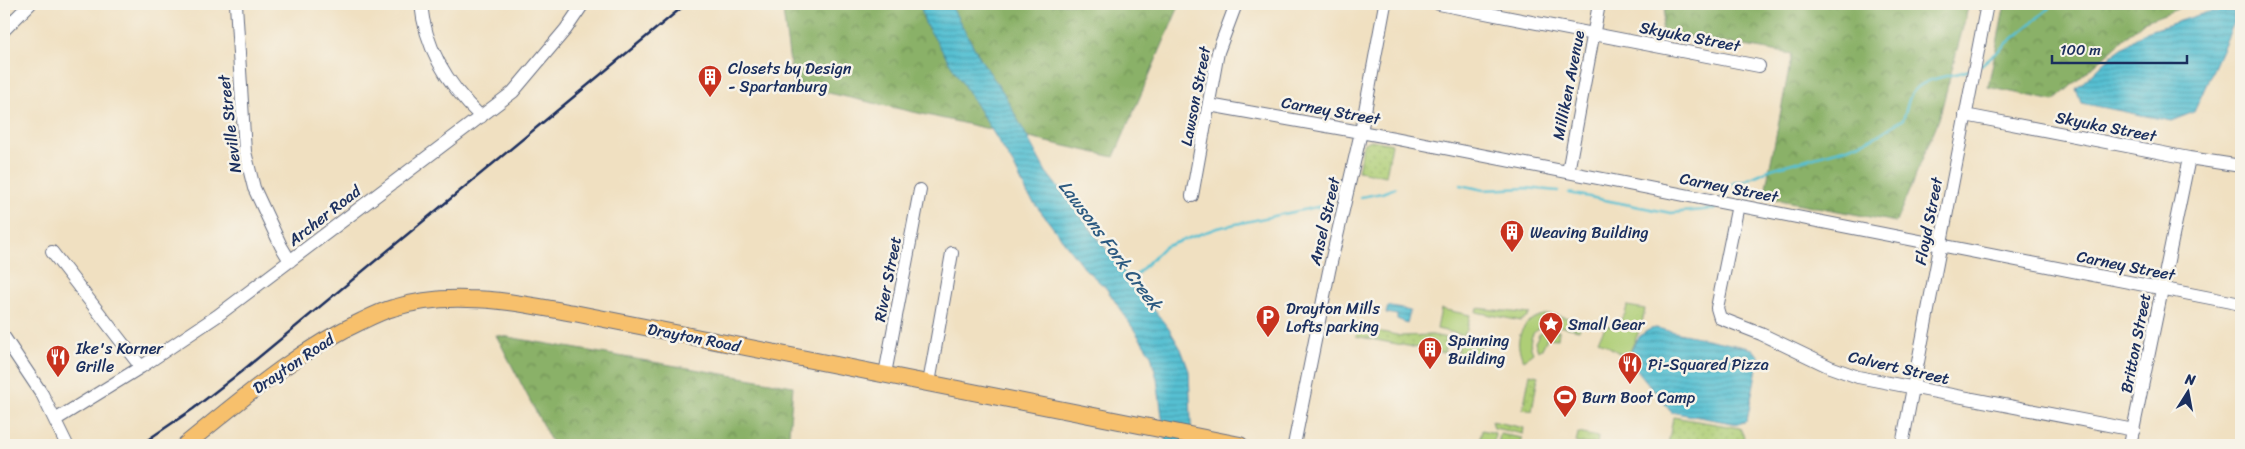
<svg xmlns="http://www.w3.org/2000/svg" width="2245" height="449" font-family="Sriracha,sans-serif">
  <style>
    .grass { fill: #aece76; stroke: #647e6a }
    .forest { fill: url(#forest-crowns); stroke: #527062 }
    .park { fill: url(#park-dots); stroke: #647e6a }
    .water { fill: url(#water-rules); stroke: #387898 }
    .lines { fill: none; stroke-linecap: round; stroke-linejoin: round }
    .stream { stroke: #56c0d2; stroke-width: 2.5 }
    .minor-casing { stroke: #666d81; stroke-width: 14 }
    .major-casing { stroke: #666d81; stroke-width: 18 }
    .minor { stroke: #fff; stroke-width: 12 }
    .major { stroke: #f7c06c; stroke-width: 16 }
    .rail { stroke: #1b2f5e; stroke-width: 2.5 }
    .labels { text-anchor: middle; stroke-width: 5; stroke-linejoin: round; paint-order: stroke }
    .street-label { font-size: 16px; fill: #1b2f5e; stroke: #f7f3e8 }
    .poi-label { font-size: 16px; fill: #1b2f5e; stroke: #f7f3e8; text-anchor: start }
    .water-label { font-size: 18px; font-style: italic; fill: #2d5a81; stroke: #f7f3e8 }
  </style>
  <defs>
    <pattern id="forest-crowns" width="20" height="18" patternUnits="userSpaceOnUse" patternTransform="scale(1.25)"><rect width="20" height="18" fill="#8ab167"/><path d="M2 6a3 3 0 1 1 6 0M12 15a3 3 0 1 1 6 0" fill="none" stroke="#709058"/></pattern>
    <pattern id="park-dots" width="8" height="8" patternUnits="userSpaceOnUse" patternTransform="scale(1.25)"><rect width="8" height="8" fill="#aece76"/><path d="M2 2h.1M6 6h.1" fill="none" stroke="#95b168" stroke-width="1.8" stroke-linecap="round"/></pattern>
    <pattern id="water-rules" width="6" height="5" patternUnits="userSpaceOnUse" patternTransform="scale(1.25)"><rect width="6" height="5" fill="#56c0d2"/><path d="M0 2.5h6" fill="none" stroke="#469cae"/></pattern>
  </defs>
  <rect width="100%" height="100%" fill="#f7f3e8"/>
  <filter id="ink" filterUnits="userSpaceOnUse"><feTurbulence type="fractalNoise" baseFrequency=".02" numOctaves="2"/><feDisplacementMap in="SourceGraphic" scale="10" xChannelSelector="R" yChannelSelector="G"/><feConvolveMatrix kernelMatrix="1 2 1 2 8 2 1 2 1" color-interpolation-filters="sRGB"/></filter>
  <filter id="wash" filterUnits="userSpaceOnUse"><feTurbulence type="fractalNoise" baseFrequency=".0096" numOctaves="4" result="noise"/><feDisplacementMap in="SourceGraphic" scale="20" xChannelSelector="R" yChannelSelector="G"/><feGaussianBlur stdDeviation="1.12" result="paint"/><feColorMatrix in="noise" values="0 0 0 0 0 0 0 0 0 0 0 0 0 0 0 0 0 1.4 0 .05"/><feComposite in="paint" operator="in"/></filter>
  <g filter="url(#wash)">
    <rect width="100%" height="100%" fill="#f0e0c1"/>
    <path class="grass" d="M1627,306L1645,309L1641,327L1627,358L1598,340L1606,326L1614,327L1625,314Z
      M1477,308L1530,314L1521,321L1476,312Z
      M1441,309L1470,315L1467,330L1463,335L1437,329Z
      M1550,314L1583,321L1579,330C1565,328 1542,319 1533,334C1529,342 1530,346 1533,353L1524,360C1510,339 1525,315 1550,314Z
      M1547,330L1559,331L1558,339L1547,338L1543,347L1538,351L1535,342L1540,333Z
      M1482,430L1495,433L1493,445H1479Z"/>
    <path class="forest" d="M782,4H1180L1114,157L793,85Z
      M1666,4H1969L1939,119L1896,222L1764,197L1792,54L1661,32Z
      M2005,4H2191L2143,22L2054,101L1988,87Z
      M496,335L793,386L788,445H553Z"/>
    <path class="park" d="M1371,140L1392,144L1386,176L1358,171L1363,144Z
      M1368,329L1401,336L1432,335L1447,338L1444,353L1355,336L1360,331Z
      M1474,339L1482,340L1479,359L1457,355L1460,340Z
      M1530,374L1538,376L1532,411L1523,409Z
      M1673,417L1740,428L1744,437L1740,445H1668Z
      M1492,421L1524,428L1523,434L1494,428Z
      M1578,433L1598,437L1597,445L1576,443Z
      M1500,434L1522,438L1521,445H1498Z"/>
    <path class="water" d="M920,4H950L981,60L1003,92L1046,172L1169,329L1181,349L1189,371L1192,445H1166L1157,379L1151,355L1106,288L1084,268L1028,195L1014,166L925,23Z
      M2234,11V23L2194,112L2171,121L2081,103L2076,89L2111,56L2143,33L2208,12Z
      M1388,306L1410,311L1407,323L1397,319V315L1386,313Z
      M1656,328L1753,349L1759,357L1747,421L1738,424L1671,412L1630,361C1630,345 1641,330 1656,328Z"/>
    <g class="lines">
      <path class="stream" d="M1981,65L2054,4
        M1461,185L1484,190L1526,188L1558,191
        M1569,193L1671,213L1714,209L1716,206
        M1361,197L1382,193L1395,188
        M1722,198L1727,188L1735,182L1744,181L1771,169L1847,148L1875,137L1903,119C1906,112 1907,104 1910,97C1919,76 1953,77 1969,70
        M1130,281L1164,247L1217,228L1331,204"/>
    </g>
  </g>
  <g filter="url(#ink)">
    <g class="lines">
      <defs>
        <path id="minor" d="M236,4L245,152L254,188L281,246L290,261
          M421,4C425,49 450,87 481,117
          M1439,4L1759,66
          M4,30L30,4
          M1209,105L1394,138L2241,304
          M1965,115L2189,158L2241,166
          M1568,172L1599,4
          M1192,196L1218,52L1236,4
          M1738,205L1717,308L1720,318L1761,334L1830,367L1858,377L2134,430
          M52,252L141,367
          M4,337L42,394L67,445
          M885,374L920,190
          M929,383L952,253
          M55,420L141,367L217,316L513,92L566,29L583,4
          M1294,445L1329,271L1361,132L1385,4
          M1902,445L1987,4
          M2130,445L2189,158"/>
        <path id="major" d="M185,445C241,400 296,351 362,321C372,316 382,311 393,308C416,301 444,298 468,299C504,299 538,307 574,313L1240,445"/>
      </defs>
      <use href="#minor" class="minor-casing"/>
      <use href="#major" class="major-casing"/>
      <use href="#minor" class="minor"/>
      <use href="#major" class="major"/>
      <path class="rail" d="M140,445L193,409L242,371L686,4"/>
    </g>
  </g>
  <defs>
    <symbol id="building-pin" viewBox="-11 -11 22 30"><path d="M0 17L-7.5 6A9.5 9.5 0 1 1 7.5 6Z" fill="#c8321e" stroke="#f7f3e8"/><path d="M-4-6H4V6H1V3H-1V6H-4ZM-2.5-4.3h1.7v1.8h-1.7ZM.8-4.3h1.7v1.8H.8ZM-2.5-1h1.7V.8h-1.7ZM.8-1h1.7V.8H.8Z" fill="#fff"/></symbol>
    <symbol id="parking-pin" viewBox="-11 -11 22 30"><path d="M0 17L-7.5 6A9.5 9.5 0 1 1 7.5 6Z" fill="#c8321e" stroke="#f7f3e8"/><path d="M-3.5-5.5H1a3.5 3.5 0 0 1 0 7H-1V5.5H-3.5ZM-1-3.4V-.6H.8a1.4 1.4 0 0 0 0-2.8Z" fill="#fff"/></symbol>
    <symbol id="sight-pin" viewBox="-11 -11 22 30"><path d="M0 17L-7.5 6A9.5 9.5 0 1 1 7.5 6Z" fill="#c8321e" stroke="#f7f3e8"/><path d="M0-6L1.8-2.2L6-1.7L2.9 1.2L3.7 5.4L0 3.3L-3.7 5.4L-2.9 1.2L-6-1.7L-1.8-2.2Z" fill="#fff"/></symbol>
    <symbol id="restaurant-pin" viewBox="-11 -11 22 30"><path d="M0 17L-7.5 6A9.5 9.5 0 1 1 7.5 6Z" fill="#c8321e" stroke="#f7f3e8"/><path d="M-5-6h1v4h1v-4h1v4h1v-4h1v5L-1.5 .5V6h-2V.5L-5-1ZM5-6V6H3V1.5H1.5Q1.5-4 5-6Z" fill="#fff"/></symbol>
    <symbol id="stadium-pin" viewBox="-11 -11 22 30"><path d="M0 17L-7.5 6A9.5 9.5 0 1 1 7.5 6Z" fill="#c8321e" stroke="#f7f3e8"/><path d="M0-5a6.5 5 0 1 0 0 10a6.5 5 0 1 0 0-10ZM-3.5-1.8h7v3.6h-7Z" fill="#fff"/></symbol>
  </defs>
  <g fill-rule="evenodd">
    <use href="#building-pin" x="696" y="63" width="28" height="38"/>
    <use href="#building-pin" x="1498" y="218" width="28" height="38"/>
    <use href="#parking-pin" x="1254" y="303" width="28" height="38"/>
    <use href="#sight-pin" x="1537" y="310" width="28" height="38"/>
    <use href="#building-pin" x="1416" y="335" width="28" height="38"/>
    <use href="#restaurant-pin" x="44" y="343" width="28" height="38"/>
    <use href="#restaurant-pin" x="1616" y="350" width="28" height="38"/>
    <use href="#stadium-pin" x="1551" y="383" width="28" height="38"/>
  </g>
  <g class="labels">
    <g class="street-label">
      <text transform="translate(1690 36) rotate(11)" y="6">Skyuka Street</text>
      <text transform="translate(1568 85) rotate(-79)" y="6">Milliken Avenue</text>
      <text transform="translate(1195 96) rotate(-79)" y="6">Lawson Street</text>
      <text transform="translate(1331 110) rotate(10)" y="6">Carney Street</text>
      <text transform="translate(229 124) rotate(-97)" y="6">Neville Street</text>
      <text transform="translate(2106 126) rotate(11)" y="6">Skyuka Street</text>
      <text transform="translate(1729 187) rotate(11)" y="6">Carney Street</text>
      <text transform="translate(324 215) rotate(-38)" y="6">Archer Road</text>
      <text transform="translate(1324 221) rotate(-77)" y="6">Ansel Street</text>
      <text transform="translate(1928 221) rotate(-79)" y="6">Floyd Street</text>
      <text transform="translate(2126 265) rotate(11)" y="6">Carney Street</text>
      <text transform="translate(887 279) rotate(-79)" y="6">River Street</text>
      <text transform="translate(694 337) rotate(11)" y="6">Drayton Road</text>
      <text transform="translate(2135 343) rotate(-79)" y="6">Britton Street</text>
      <text transform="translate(293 363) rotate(-34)" y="6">Drayton Road</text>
      <text transform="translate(1899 367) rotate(13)" y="6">Calvert Street</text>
    </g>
    <g class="poi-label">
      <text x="728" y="74">Closets by Design<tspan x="728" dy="18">- Spartanburg</tspan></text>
      <text x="1530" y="238">Weaving Building</text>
      <text x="1286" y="314">Drayton Mills<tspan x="1286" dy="18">Lofts parking</tspan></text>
      <text x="1568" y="330">Small Gear</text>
      <text x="1448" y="346">Spinning<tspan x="1448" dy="18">Building</tspan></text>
      <text x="76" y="354">Ike's Korner<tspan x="76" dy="18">Grille</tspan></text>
      <text x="1648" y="370">Pi-Squared Pizza</text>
      <text x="1582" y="403">Burn Boot Camp</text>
    </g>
    <g class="water-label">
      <text transform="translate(1110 245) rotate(53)" y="6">Lawsons Fork Creek</text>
    </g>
  </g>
  <rect width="2245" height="449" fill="none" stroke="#f7f3e8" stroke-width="20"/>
  <g transform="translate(2188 392) rotate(11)" stroke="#f7f3e8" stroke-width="4" paint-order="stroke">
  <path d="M0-4L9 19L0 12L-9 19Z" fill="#1b2f5e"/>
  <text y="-8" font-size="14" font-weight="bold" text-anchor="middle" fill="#1b2f5e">N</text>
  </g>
  <path d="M2052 55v8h135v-8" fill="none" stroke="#1b2f5e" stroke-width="2.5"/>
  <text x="2060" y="55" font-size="15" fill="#1b2f5e" stroke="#f7f3e8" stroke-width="4" paint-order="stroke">100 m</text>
</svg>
